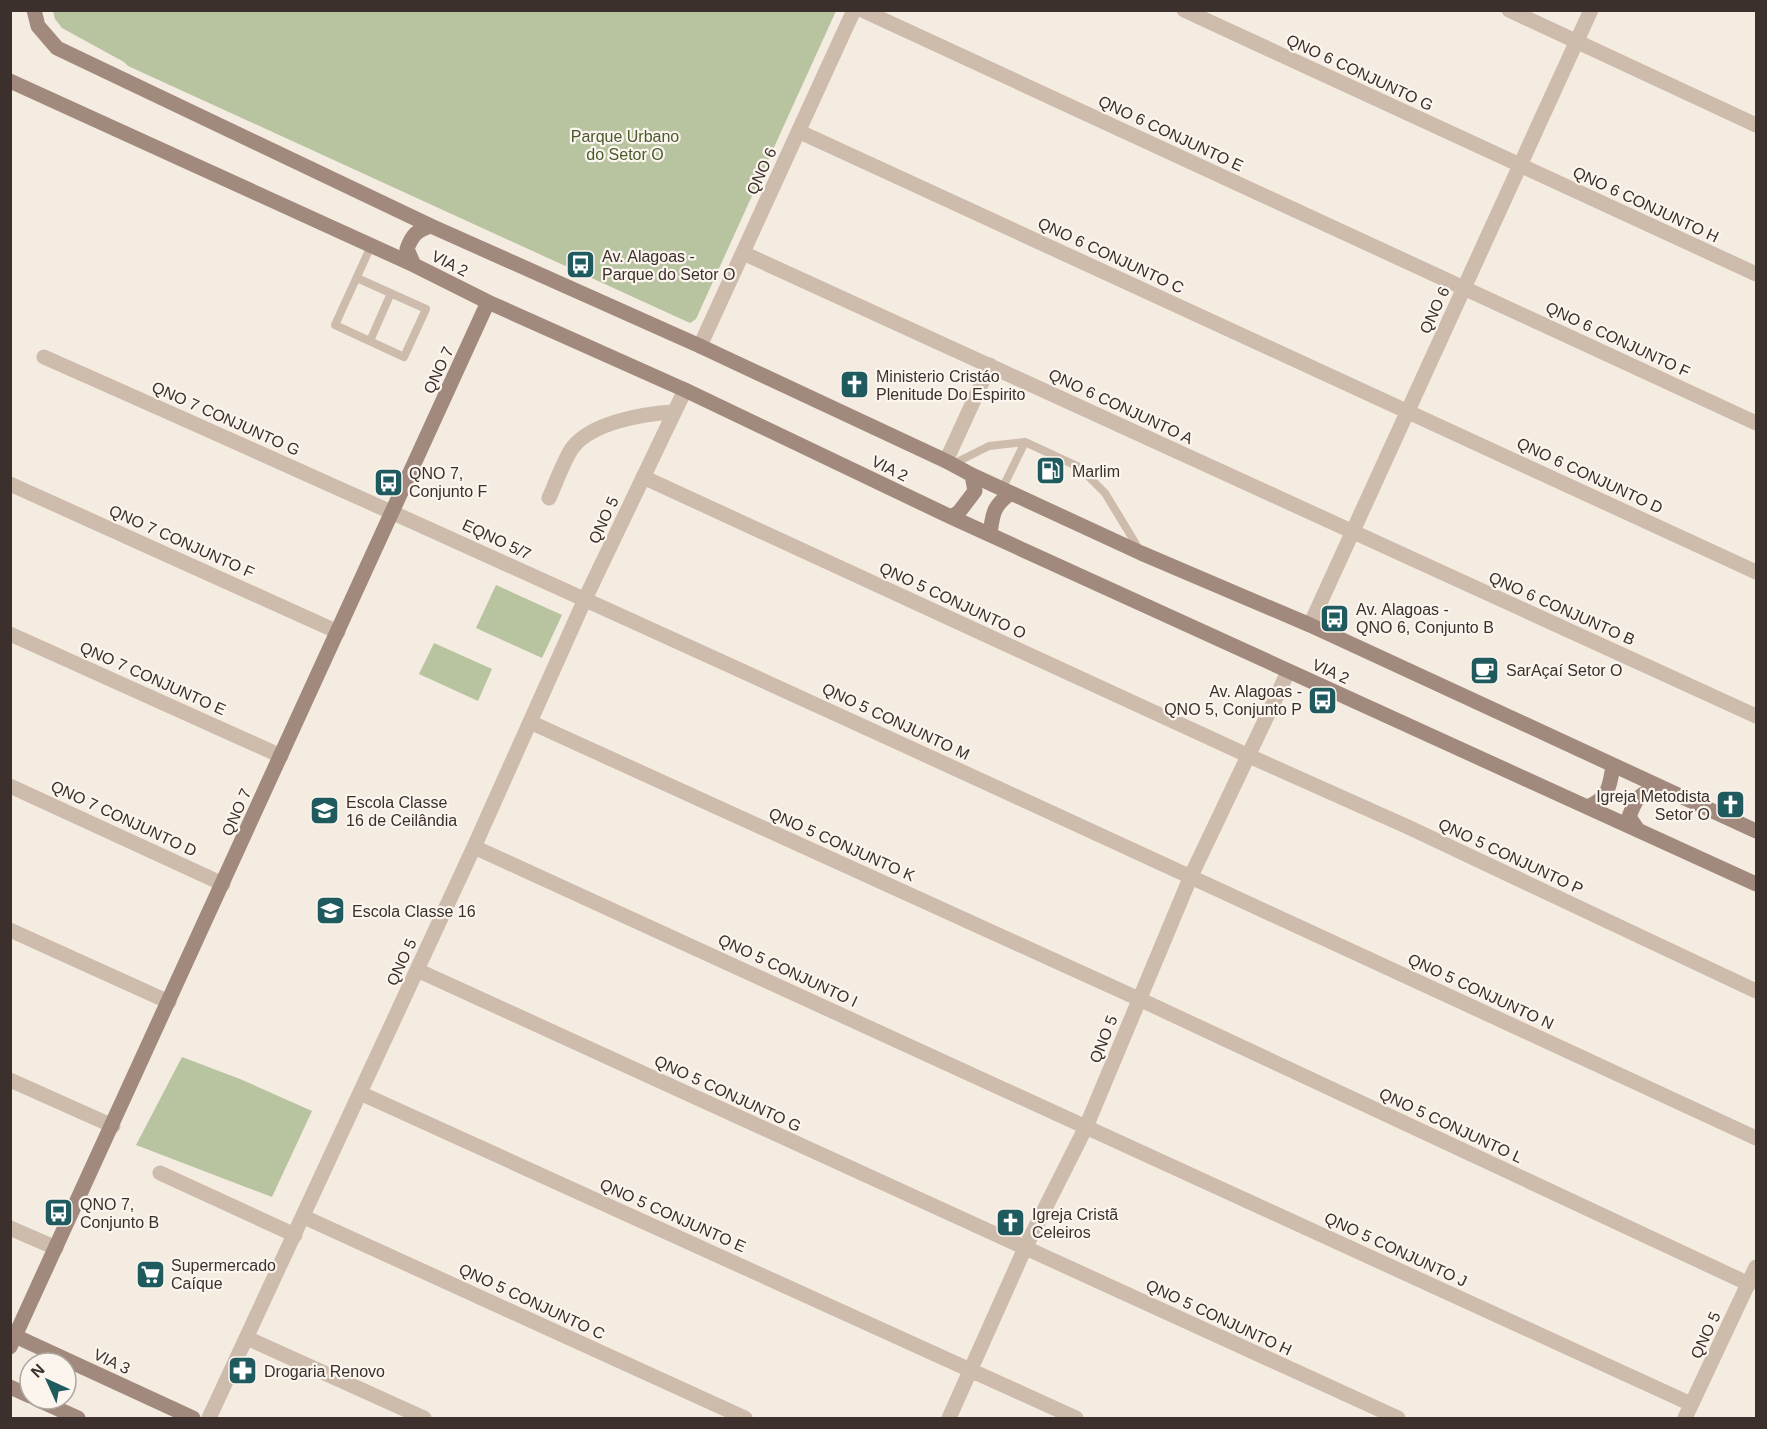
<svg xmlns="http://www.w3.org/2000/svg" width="1767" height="1429" font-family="Helvetica,sans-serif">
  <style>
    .green { fill: #b8c4a0 }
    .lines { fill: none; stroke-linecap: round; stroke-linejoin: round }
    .lane { stroke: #cdbbac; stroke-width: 8 }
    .street { stroke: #cdbbac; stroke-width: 15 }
    .secondary { stroke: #a18a7d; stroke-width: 15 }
    .labels { text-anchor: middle; stroke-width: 4.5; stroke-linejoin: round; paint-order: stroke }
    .street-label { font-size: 16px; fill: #3b302b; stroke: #fbf5ee }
    .park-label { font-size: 16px; fill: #4a5a2e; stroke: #fbf5ee }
    .poi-label { font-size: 16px; fill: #3b302b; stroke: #fbf5ee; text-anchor: start }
  </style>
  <rect width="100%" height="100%" fill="#f4ebe1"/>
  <path class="green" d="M53,11V10L836,11L696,319L690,323L128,66L124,62L62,28L55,19Z
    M496,585L562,615L542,658L476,628Z
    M434,643L492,669L478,701L419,674Z
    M182,1057L240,1079L312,1111L272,1197L136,1145Z"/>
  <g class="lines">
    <path class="lane" d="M357,278L426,309L404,357L335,325L371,246
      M370,341L391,293
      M953,464L989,446L1025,442L1079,467L1105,493L1139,549
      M1002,489L1025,442"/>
    <path class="street" d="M862,10L1756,423
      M1184,10L1756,274
      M1509,10L1756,125
      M800,132L1756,572
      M743,253L1756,716
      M700,346L854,10
      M44,357C618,611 1187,875 1756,1138
      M946,461L990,365
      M643,477L1249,756L1408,827L1756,991
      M10,484L338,632
      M549,498C555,485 565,457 573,447C593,422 643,414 673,412
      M1310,625L1591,10
      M10,634L281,756
      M530,722L1139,999L1749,1284
      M10,786L223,884
      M474,847L1691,1404
      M10,930L169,1002
      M417,970L1398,1418
      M10,1080L113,1126
      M360,1093L1076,1418
      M160,1173L295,1235
      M304,1217L745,1418
      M10,1228L56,1248
      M247,1338L424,1418
      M209,1418L474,847L585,599L685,390
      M949,1418L1025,1248L1086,1127L1191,876L1288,672
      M1685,1418L1756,1267"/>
    <path class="secondary" d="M34,10L38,26L57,48L431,226L700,346L946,461L972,475L1141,553L1310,625L1756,831
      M10,81L414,265L488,302L685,390L951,517L1756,884
      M414,265L407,249C412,235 417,230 431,226
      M951,517L959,512L975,491L972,475
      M990,533C993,513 993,506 1011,493
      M1587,807C1609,798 1610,786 1613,765
      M1638,830L1629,817C1636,797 1640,793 1661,787
      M15,1336L193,1418
      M10,1347L488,302
      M10,1387L30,1396
      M36,1399L78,1418"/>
  </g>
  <defs>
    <symbol id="bus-square" viewBox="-11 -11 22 22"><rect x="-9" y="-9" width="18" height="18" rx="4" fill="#1f5a5e" stroke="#fbf5ee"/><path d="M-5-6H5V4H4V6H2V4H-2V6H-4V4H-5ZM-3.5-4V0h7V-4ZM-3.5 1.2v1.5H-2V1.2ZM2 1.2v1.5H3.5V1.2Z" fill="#fff"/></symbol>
    <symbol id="church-square" viewBox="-11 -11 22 22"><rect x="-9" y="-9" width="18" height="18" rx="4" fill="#1f5a5e" stroke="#fbf5ee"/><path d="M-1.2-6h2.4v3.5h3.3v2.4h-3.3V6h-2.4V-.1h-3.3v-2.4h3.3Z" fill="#fff"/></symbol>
    <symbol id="fuel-square" viewBox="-11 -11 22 22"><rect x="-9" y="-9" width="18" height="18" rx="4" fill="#1f5a5e" stroke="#fbf5ee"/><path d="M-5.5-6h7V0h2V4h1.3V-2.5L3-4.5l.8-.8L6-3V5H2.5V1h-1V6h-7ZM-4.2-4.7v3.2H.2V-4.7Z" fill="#fff"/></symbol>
    <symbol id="cafe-square" viewBox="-11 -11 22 22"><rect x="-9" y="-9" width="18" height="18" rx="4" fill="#1f5a5e" stroke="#fbf5ee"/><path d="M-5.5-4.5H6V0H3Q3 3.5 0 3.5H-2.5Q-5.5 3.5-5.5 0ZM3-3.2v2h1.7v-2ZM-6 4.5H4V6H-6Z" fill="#fff"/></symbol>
    <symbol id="school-square" viewBox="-11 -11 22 22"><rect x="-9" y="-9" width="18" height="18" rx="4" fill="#1f5a5e" stroke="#fbf5ee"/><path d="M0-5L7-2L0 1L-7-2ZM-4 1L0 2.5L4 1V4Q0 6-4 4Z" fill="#fff"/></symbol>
    <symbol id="supermarket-square" viewBox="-11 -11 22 22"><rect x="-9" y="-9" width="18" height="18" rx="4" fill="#1f5a5e" stroke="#fbf5ee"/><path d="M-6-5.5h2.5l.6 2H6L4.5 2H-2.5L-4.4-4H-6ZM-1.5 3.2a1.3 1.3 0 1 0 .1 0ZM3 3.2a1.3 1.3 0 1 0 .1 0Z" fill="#fff"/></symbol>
    <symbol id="pharmacy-square" viewBox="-11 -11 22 22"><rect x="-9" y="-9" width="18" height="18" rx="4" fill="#1f5a5e" stroke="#fbf5ee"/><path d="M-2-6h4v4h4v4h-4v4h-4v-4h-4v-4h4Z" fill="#fff"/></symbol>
  </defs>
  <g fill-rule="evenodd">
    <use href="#bus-square" x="564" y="248" width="33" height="33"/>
    <use href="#church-square" x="838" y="368" width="33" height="33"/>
    <use href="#fuel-square" x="1034" y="454" width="33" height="33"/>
    <use href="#bus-square" x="372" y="466" width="33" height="33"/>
    <use href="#bus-square" x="1318" y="602" width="33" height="33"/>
    <use href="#cafe-square" x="1468" y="654" width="33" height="33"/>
    <use href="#bus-square" x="1306" y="684" width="33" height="33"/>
    <use href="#church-square" x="1714" y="788" width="33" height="33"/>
    <use href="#school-square" x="308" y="794" width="33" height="33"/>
    <use href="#school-square" x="314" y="894" width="33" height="33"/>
    <use href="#bus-square" x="42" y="1196" width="33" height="33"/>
    <use href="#church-square" x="994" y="1206" width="33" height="33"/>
    <use href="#supermarket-square" x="134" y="1258" width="33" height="33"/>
    <use href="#pharmacy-square" x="226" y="1354" width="33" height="33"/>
  </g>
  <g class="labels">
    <g class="street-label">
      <text transform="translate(1360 72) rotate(25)" y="6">QNO 6 CONJUNTO G</text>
      <text transform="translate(1171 133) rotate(25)" y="6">QNO 6 CONJUNTO E</text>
      <text transform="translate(761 171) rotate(-65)" y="6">QNO 6</text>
      <text transform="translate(1646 204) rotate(25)" y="6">QNO 6 CONJUNTO H</text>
      <text transform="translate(1111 255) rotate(25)" y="6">QNO 6 CONJUNTO C</text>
      <text transform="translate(450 263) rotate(27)" y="6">VIA 2</text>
      <text transform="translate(1434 310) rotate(-65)" y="6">QNO 6</text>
      <text transform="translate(1618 339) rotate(25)" y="6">QNO 6 CONJUNTO F</text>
      <text transform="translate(438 370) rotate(-65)" y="6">QNO 7</text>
      <text transform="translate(1121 406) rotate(25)" y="6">QNO 6 CONJUNTO A</text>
      <text transform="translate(226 418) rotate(24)" y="6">QNO 7 CONJUNTO G</text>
      <text transform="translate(890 468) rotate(26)" y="6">VIA 2</text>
      <text transform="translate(1590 475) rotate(25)" y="6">QNO 6 CONJUNTO D</text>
      <text transform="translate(603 520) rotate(-65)" y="6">QNO 5</text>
      <text transform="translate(497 539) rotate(25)" y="6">EQNO 5/7</text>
      <text transform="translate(182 541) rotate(24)" y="6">QNO 7 CONJUNTO F</text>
      <text transform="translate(953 600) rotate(25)" y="6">QNO 5 CONJUNTO O</text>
      <text transform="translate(1562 608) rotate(24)" y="6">QNO 6 CONJUNTO B</text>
      <text transform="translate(1331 671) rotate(24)" y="6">VIA 2</text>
      <text transform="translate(153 678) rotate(24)" y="6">QNO 7 CONJUNTO E</text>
      <text transform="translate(896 721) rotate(25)" y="6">QNO 5 CONJUNTO M</text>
      <text transform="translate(236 812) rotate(-66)" y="6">QNO 7</text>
      <text transform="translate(124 818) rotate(25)" y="6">QNO 7 CONJUNTO D</text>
      <text transform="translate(842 844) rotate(24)" y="6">QNO 5 CONJUNTO K</text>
      <text transform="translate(1511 856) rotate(25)" y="6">QNO 5 CONJUNTO P</text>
      <text transform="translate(401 962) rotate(-65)" y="6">QNO 5</text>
      <text transform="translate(788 970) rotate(25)" y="6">QNO 5 CONJUNTO I</text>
      <text transform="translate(1481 991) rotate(25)" y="6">QNO 5 CONJUNTO N</text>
      <text transform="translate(1103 1039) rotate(-68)" y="6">QNO 5</text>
      <text transform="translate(728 1093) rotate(25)" y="6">QNO 5 CONJUNTO G</text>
      <text transform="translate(1451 1125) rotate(25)" y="6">QNO 5 CONJUNTO L</text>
      <text transform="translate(673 1215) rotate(24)" y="6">QNO 5 CONJUNTO E</text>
      <text transform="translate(1396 1249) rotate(25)" y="6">QNO 5 CONJUNTO J</text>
      <text transform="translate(532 1301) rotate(25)" y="6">QNO 5 CONJUNTO C</text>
      <text transform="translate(1219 1317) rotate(25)" y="6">QNO 5 CONJUNTO H</text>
      <text transform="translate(1705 1335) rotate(-65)" y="6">QNO 5</text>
      <text transform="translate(112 1361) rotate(25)" y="6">VIA 3</text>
    </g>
    <g class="park-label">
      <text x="625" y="142">Parque Urbano<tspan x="625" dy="18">do Setor O</tspan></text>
    </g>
    <g class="poi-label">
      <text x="602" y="262">Av. Alagoas -<tspan x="602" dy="18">Parque do Setor O</tspan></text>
      <text x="876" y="382">Ministerio Cristáo<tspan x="876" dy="18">Plenitude Do Espirito</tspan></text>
      <text x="1072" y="477">Marlim</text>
      <text x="409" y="479">QNO 7,<tspan x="409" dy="18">Conjunto F</tspan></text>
      <text x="1356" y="615">Av. Alagoas -<tspan x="1356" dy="18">QNO 6, Conjunto B</tspan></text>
      <text x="1506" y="676">SarAçaí Setor O</text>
      <text x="1302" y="697" text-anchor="end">Av. Alagoas -<tspan x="1302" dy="18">QNO 5, Conjunto P</tspan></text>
      <text x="1710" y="802" text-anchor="end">Igreja Metodista<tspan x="1710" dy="18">Setor O</tspan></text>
      <text x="346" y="808">Escola Classe<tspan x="346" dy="18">16 de Ceilândia</tspan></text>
      <text x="352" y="917">Escola Classe 16</text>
      <text x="80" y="1210">QNO 7,<tspan x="80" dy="18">Conjunto B</tspan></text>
      <text x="1032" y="1220">Igreja Cristã<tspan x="1032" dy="18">Celeiros</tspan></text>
      <text x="171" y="1271">Supermercado<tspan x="171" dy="18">Caíque</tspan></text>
      <text x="264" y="1377">Drogaria Renovo</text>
    </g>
  </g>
  <rect width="1767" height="1429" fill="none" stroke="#3b302b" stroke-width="24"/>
  <g transform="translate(48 1381) rotate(315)"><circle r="28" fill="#fbf5ee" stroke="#aea6a0" stroke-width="1.5"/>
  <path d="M0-4.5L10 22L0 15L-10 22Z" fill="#1f5a5e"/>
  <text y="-9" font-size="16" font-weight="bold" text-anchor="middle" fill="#3b302b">N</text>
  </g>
</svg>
